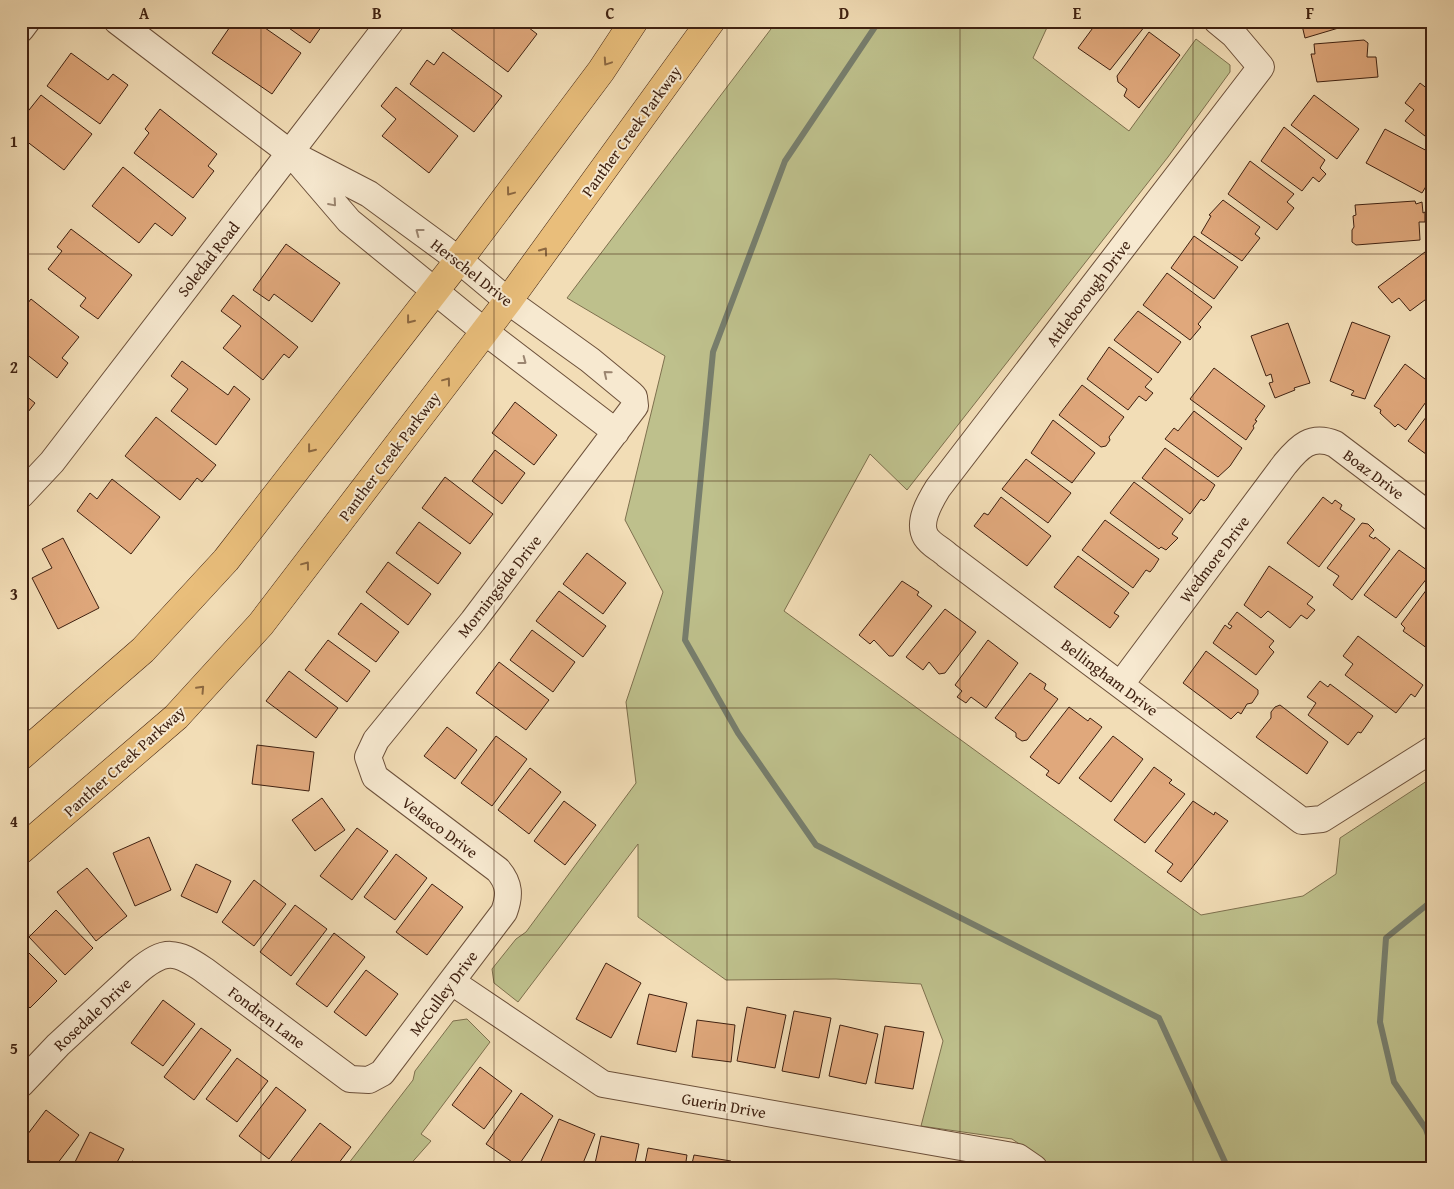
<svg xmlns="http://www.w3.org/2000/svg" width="1454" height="1189" font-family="'Gentium Book Plus',serif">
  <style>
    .green { fill: #bec08c; stroke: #7e704e }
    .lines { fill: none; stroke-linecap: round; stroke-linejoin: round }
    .stream { stroke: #777e6d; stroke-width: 6 }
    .building { fill: #e0a87c; stroke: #3f2111 }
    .minor-casing { stroke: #6c503a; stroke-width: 28 }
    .major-casing { stroke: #3f2111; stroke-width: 29 }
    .minor { stroke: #f7e9d0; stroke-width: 26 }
    .major { stroke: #e9be7b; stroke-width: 28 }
    .oneway { stroke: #8c6841 }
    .oneway2 { stroke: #9b8570 }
    .grid { fill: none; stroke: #3f2111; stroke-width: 1; stroke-opacity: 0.55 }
    .labels { text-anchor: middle; stroke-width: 4; stroke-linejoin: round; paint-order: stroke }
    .street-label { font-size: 16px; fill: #3f2111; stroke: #f7e9d0 }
    .neatline { fill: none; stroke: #3f2111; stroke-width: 2 }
    .grid-label { font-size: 16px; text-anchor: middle; font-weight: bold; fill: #3f2111 }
  </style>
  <rect width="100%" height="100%" fill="#f2ddb6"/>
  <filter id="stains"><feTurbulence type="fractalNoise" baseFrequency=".004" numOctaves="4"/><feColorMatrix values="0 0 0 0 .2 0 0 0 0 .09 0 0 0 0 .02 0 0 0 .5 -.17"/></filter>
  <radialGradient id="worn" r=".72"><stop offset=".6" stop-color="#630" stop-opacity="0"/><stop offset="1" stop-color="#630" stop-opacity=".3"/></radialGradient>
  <path class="green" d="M777,21H1050L1033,58L1129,131L1196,39L1230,65V72L1168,157L907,490L870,454L784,611L1201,915L1303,896L1336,874L1340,838L1433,777V1168H1055L1012,1139L921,1126L943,1041L921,984L836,979L726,980L638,917V844L518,1002L494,983L492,969L516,939L526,932L636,783L626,702L663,592L625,520L665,356L567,298Z
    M467,1019L490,1042L421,1134L431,1141L407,1168H345L413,1080L415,1071L453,1021Z"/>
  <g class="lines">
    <path class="stream" d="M879,21L785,161L713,352L685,640L738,733L816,845L1159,1018L1225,1162V1168
      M1433,900L1386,938L1380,1022L1394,1082L1426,1129L1433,1150
      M1433,1168V1167"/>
  </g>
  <path class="building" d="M234,21H255L301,53L272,94L212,53Z
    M279,21H334L330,27L324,23L310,43Z
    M457,21H520L537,34L508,72L451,29Z
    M1098,21H1149L1110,70L1078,48Z
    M1301,21H1362L1305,38Z
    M1149,32L1180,55L1139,108L1124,96L1127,89L1118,82L1117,76Z
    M1364,40L1368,43L1367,57H1376L1378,77L1317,82L1311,54H1315L1314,44Z
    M443,52L502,96L474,132L410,84L427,60L434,65Z
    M71,53L108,80L113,74L128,85L100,124L47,86Z
    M1420,83L1433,93V142L1405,121L1414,110L1405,103Z
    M396,87L458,136L429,173L382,136L396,119L381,106Z
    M41,95L92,134L64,170L21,137V120Z
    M1314,95L1359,129L1337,159L1291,125Z
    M160,109L217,154L208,166L214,171L193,198L134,153L149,133L145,129Z
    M1284,127L1325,160L1320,168L1326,174L1319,182L1313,177L1302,191L1261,161Z
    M1385,129L1433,154V178H1431L1422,193L1366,163Z
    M1250,161L1294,194L1287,202L1294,208L1277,230L1228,194Z
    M123,167L186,218L172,236L155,223L139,243L92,206Z
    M1223,200L1260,227L1255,234L1260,238L1242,261L1201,233L1211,216L1209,215Z
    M1415,201L1416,204L1422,202L1423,213L1425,212V222H1419L1420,240L1356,245L1352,242V230L1354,227L1353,216L1356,215L1355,205Z
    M71,229L132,275L98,319L80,306L86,298L48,269L62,251L57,247Z
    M1194,236L1238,267L1214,299L1171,268Z
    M286,244L340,283L312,322L274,294L269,301L253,290Z
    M1429,249L1433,253V294L1410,311L1399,298L1392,303L1378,287Z
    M1167,273L1212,307L1198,324L1201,327L1190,340L1143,305Z
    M233,295L298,347L289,358L284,354L263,380L223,348L241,326L221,311Z
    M31,299L79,337L62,358L68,363L57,378L21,350V312Z
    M1138,311L1181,342L1158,373L1114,340Z
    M1352,322L1390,336L1365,399L1351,395L1354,391L1330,381Z
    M1288,323L1310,383L1294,388L1295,390L1275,398L1269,383L1273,382L1271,374L1266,376L1251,336Z
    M1109,347L1152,379L1145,387L1153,393L1146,401L1139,396L1128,410L1087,379Z
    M182,361L228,395L234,386L250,399L216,445L171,411L188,389L171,376Z
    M1405,364L1433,385V392L1406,430L1398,424L1395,427L1380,413L1381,410L1374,406Z
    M1214,368L1265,406L1255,420L1257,421L1253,426L1254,428L1246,440L1190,399Z
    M1082,385L1124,417L1109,437L1110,440L1106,446L1101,447L1059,415Z
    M21,392L35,403L21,421Z
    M515,402L557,435L534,465L492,433Z
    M1433,408V457L1430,455V457L1408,441Z
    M1194,411L1242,448L1230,466L1218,477L1165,439L1174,428L1178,431Z
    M156,417L216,465L202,482L197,478L180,500L125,456Z
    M1053,420L1095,453L1072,483L1031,453Z
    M1165,448L1215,485L1207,498L1204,501L1201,499L1190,514L1142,478Z
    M495,450L525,473L502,504L472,481Z
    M1026,459L1071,493L1048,523L1002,489Z
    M445,477L493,514L470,544L422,508Z
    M112,479L160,517L131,554L77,511L90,493L97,499Z
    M1134,482L1183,519L1172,534L1178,538L1166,550L1161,547L1159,549L1110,513Z
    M1001,497L1051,536L1027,566L974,526L984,513L988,515Z
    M1323,497L1332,504L1335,500L1342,505L1340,509L1355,519L1319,567L1287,543Z
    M1105,520L1159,559L1154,567L1150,572L1146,570L1133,588L1082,550Z
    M419,522L461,553L438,584L396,553Z
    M1362,523L1368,524L1374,530L1369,536L1374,539L1375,537L1390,549L1352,600L1333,585L1339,576L1327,568Z
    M63,538L99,608L58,629L32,578L52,568L42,549Z
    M1399,550L1431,573L1396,618L1364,595Z
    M587,553L626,583L603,614L563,584Z
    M1078,556L1129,593L1114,613L1119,616L1110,628L1054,587Z
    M388,562L431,594L408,625L366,592Z
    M1269,566L1313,597L1307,604L1315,610L1307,619L1301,615L1290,628L1268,611L1261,618L1244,605Z
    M902,581L919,592L917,595L932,606L893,656H889L874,640L870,644L859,635Z
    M1433,581V648L1431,651L1403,631L1405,628L1401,624Z
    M559,591L606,626L583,657L536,621Z
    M361,603L399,632L376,662L338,634Z
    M945,609L976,632L945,673L939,674L929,662L923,670L906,657Z
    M1237,612L1274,641L1269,647L1274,652L1256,675L1213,643L1225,625L1230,629L1232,626L1228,624Z
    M532,630L575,662L553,692L510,660Z
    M1358,636L1423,685L1415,697L1411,694L1396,713L1345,675L1353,664L1343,656Z
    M328,640L370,671L347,702L305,670Z
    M988,640L1018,663L986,708L971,697L966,703L957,697L962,691L955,685Z
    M1206,651L1258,690V694L1252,703L1247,704L1241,714L1238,712L1231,719L1183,683Z
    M499,662L549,700L526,730L476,693Z
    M289,671L338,708L316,738L266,701Z
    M1030,673L1046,684L1044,689L1058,699L1027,740L1022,741L1016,737V733L995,718Z
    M1320,681L1328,687L1330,684L1373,716L1361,733L1358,732L1348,745L1308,715L1316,703L1307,697Z
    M1280,705L1328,742L1307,774L1256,737L1271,718V712L1275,707Z
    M1069,707L1088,721L1090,718L1102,727L1059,784L1046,775L1049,771L1030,757Z
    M447,727L477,750L455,779L424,756Z
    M496,736L527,759L492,806L461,783Z
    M1113,736L1143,759L1111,802L1079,778Z
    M257,745L314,752L309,791L252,784Z
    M1154,767L1172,780L1169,783L1185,794L1145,843L1114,820Z
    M530,768L561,792L529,834L498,810Z
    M322,798L345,830L315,851L292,820Z
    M564,801L596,825L565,865L534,841Z
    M1193,801L1214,815L1215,812L1228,821L1181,882L1167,872L1173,864L1155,851Z
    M357,828L388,851L352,900L320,876Z
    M149,837L171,890L135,906L113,853Z
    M396,854L427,878L395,920L364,897Z
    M196,864L231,881L217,913L181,896Z
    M87,868L127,916L96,941L57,892Z
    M254,880L286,904L254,946L222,922Z
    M432,884L463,907L427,955L396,932Z
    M295,905L327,929L291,976L260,952Z
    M56,910L93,948L65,975L29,937Z
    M334,933L365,957L327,1007L296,984Z
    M21,945L57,981L30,1008L21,999Z
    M606,963L641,983L611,1038L576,1019Z
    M366,970L398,994L366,1036L334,1012Z
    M649,994L687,1003L676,1052L637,1044Z
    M163,1000L195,1024L163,1066L131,1043Z
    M747,1007L786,1015L775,1068L737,1061Z
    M794,1011L831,1018L819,1078L782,1071Z
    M697,1020L735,1025L731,1062L692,1057Z
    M840,1025L878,1034L866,1084L829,1076Z
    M885,1026L924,1032L913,1089L875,1083Z
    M201,1028L231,1050L194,1100L164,1077Z
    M237,1058L268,1081L237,1122L206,1099Z
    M480,1067L512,1091L484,1129L452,1105Z
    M276,1087L306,1110L269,1159L239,1136Z
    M521,1093L553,1116L518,1166L486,1144Z
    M46,1110L79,1135L54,1168H39L21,1154V1143Z
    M559,1119L595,1134L581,1168H538Z
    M320,1123L351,1147L335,1168H292L288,1165Z
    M90,1132L124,1149L114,1168H72Z
    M601,1136L639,1144L634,1168H594Z
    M648,1148L687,1155L685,1168H644Z
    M694,1155L731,1161L729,1168H691Z
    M132,1161L145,1168H129Z
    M737,1164L774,1168H737Z"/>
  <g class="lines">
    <defs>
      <path id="minor" d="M1217,21L1234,35L1261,67L938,488C930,501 917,522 926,537C931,545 941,549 947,555L1302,821L1322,819L1433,749
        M21,29L27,21
        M301,165L349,221L484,331L616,432
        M21,495L52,462L391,21
        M1121,684L1285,464C1299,447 1311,434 1335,444L1433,518
        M452,982L603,1084L1018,1157L1034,1168
        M21,1084L58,1045L137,972C165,948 176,951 204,970L350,1079L369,1080L382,1073L504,912C510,896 510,884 498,870L375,777L368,757L376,740L473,621L635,406L634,397L630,393L590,360L508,301L459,260L369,194L290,153L117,21"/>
      <path id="major" d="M21,756L143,650L226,560L459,260L601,71L634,21
        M21,850L176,717L261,624L508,301L711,21"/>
    </defs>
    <use href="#minor" class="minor-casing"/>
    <use href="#major" class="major-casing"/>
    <use href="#minor" class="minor"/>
    <use href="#major" class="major"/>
  </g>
  <defs><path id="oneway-chevron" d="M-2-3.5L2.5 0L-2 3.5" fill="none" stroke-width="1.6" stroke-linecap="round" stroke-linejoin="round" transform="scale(1.25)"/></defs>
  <g class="oneway">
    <use href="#oneway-chevron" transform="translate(607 62) rotate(124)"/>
    <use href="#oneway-chevron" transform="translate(510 192) rotate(127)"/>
    <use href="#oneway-chevron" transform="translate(544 251) rotate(-54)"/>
    <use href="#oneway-chevron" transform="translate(410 320) rotate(128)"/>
    <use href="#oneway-chevron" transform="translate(447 381) rotate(-53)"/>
    <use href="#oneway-chevron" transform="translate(311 449) rotate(128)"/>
    <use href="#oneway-chevron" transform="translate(306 565) rotate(-53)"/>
    <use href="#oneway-chevron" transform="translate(201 689) rotate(-47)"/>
  </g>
  <g class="oneway2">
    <use href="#oneway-chevron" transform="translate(333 203) rotate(49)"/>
    <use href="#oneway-chevron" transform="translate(419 232) rotate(-143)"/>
    <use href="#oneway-chevron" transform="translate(523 361) rotate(37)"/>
    <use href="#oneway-chevron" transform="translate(607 374) rotate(-141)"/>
  </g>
  <path class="grid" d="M261,21V1168M494,21V1168M727,21V1168M960,21V1168M1193,21V1168M21,254H1433M21,481H1433M21,708H1433M21,935H1433"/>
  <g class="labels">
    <g class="street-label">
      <text transform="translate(631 131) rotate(-54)" y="6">Panther Creek Parkway</text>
      <text transform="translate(208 259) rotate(-52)" y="6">Soledad Road</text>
      <text transform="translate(472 272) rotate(38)" y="6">Herschel Drive</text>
      <text transform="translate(1088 293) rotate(-53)" y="6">Attleborough Drive</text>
      <text transform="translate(389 456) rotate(-53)" y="6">Panther Creek Parkway</text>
      <text transform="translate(1374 474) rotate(37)" y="6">Boaz Drive</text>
      <text transform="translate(1214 559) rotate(-53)" y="6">Wedmore Drive</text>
      <text transform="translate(499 586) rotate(-52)" y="6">Morningside Drive</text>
      <text transform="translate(1110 677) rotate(37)" y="6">Bellingham Drive</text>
      <text transform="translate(124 761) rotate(-42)" y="6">Panther Creek Parkway</text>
      <text transform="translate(440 827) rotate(37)" y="6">Velasco Drive</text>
      <text transform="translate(443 993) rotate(-53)" y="6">McCulley Drive</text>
      <text transform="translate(92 1014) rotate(-43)" y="6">Rosedale Drive</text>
      <text transform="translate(267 1017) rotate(37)" y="6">Fondren Lane</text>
      <text transform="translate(724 1105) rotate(10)" y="6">Guerin Drive</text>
    </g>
  </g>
  <rect width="1454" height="1189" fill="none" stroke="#f2ddb6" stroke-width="55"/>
  <rect x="28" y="28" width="1398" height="1134" class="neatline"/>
  <g class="grid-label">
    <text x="144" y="19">A</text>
    <text x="377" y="19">B</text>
    <text x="610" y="19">C</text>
    <text x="844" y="19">D</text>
    <text x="1077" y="19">E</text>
    <text x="1310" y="19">F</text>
    <text x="14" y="147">1</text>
    <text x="14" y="373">2</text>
    <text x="14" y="600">3</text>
    <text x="14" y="827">4</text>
    <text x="14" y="1054">5</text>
  </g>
  <rect width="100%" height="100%" filter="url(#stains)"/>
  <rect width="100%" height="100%" fill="url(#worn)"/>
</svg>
